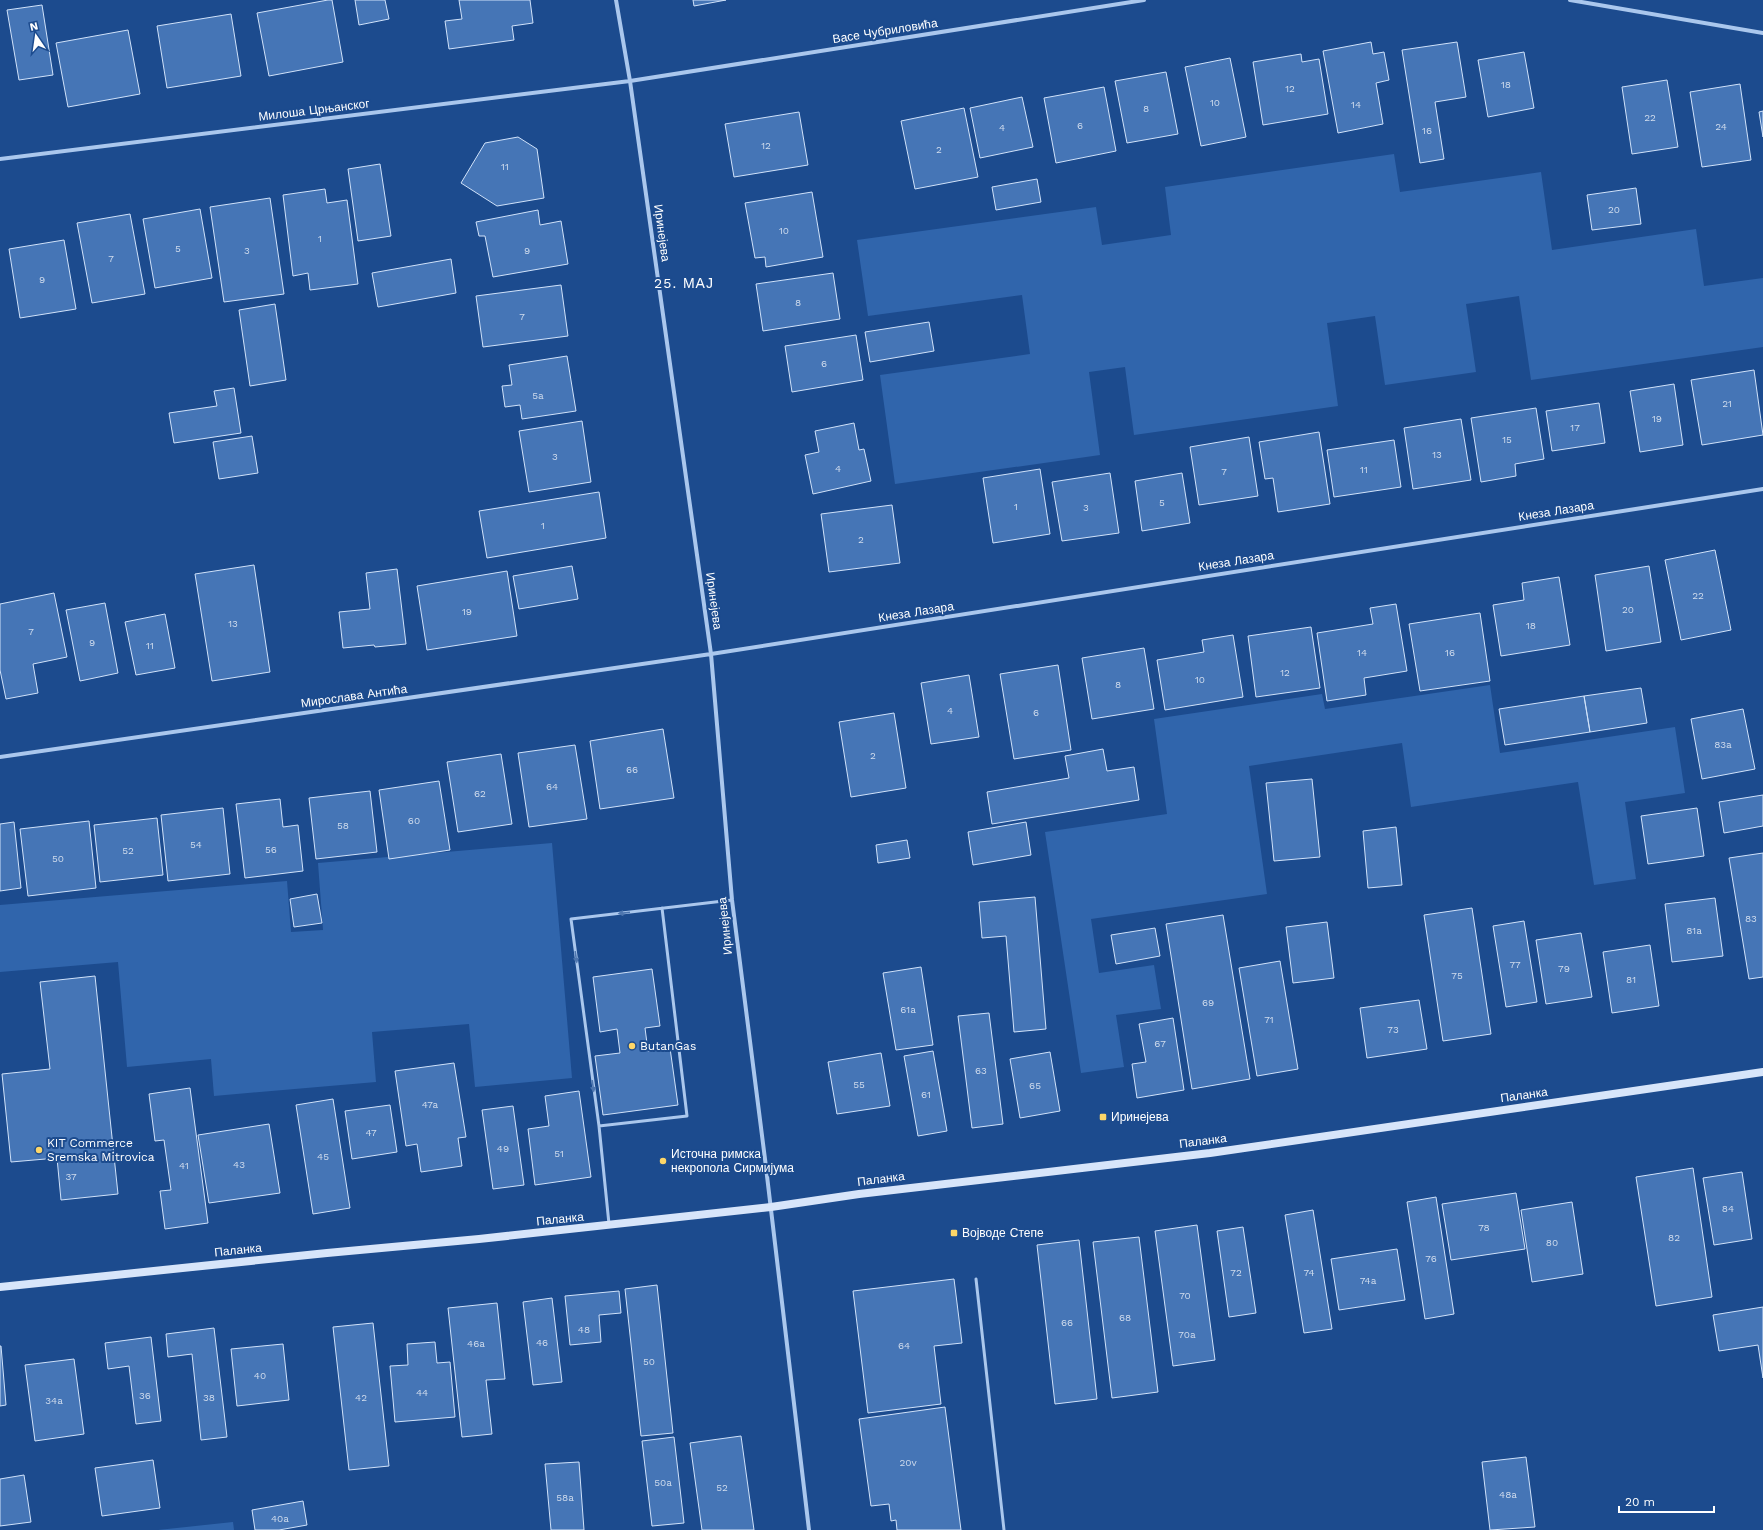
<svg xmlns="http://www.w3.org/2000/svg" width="1763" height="1530" font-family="'Work Sans',sans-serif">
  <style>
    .green { fill: #3065ac }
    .building { fill: #4575b6; stroke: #d0e2fa }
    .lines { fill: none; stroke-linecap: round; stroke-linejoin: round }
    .service { stroke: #aac7ed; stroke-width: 3 }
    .minor { stroke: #aac7ed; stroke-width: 4 }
    .secondary { stroke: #d7e5fa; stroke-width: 8 }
    .oneway { fill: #4e76af }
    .poi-dot { fill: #fdd668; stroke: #1c4b8e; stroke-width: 1.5 }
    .labels { text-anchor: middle; stroke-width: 4; stroke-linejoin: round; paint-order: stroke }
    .number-label { font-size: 10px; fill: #d0dced }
    .street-label { font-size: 12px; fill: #fff; stroke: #1c4b8e }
    .poi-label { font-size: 12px; fill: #fff; stroke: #1c4b8e; text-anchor: start }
    .quarter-label { font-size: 14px; letter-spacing: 1px; fill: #fff; stroke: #1c4b8e }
  </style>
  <rect width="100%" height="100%" fill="#1c4b8e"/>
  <path class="green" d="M1394,154L1400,192L1541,172L1552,250L1696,229L1704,286L1763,278V347L1531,380L1519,296L1466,304L1476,372L1385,385L1375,316L1327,323L1338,406L1134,435L1125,367L1089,372L1100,455L895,484L880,375L1030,354L1022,295L868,316L857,240L1096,207L1102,245L1171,235L1165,187Z
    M1490,685L1500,753L1675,727L1685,793L1625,802L1636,879L1594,885L1578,782L1411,807L1402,743L1249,766L1267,894L1091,919L1099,973L1154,965L1161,1009L1116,1015L1124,1067L1081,1073L1045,832L1167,814L1154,719L1322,694L1325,709Z
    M552,843L572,1078L475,1087L469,1024L372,1032L376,1082L214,1096L211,1059L127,1067L118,962L0,972V905L287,881L291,932L323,930L318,863Z
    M233,1522L234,1530H158Z"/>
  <path class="building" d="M328,0H332L343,62L269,76L257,13Z
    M355,0H385L389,19L359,25Z
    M459,0H530L533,23L512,26L514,40L449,49L445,21L462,19Z
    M693,0H726L694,6Z
    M42,5L53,75L19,80L7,10Z
    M231,14L241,76L167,88L157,26Z
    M128,30L140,94L68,107L56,43Z
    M1371,42L1373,54L1384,52L1389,80L1376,83L1383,124L1338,133L1323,51Z
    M1457,42L1466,97L1435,102L1444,159L1420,163L1402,50Z
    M1524,52L1534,108L1488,117L1478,60Z
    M1301,54L1302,62L1319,59L1328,114L1263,125L1253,62Z
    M1230,58L1246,137L1201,146L1185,67Z
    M1166,72L1178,134L1127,143L1115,81Z
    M1667,80L1678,147L1632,154L1622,87Z
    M1740,84L1751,160L1702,167L1690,92Z
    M1104,87L1116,151L1056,163L1044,98Z
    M1022,97L1033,147L980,158L970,108Z
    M964,108L978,177L915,189L901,121Z
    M1763,111V137L1759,112Z
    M799,112L808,165L734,177L725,124Z
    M518,137L537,149L544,198L497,206L461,183L485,143Z
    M380,164L391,236L358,241L348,169Z
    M1037,179L1041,202L996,210L992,187Z
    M1636,188L1641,224L1592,230L1587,195Z
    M325,189L327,203L347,200L358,284L310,290L308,273L293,276L283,195Z
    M812,192L823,257L766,267L765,257L755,258L745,203Z
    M270,198L284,294L224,302L210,207Z
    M200,209L212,278L155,288L143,219Z
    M538,210L540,225L561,221L568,264L493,277L485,236H479L476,222Z
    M130,214L145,294L92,303L77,223Z
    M64,240L76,309L20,318L9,249Z
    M451,259L456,293L378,307L372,273Z
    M833,273L840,319L763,331L756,284Z
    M561,285L568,336L483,347L476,296Z
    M275,304L286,380L250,386L239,310Z
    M929,322L934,351L870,362L865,332Z
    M856,335L863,380L792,392L785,346Z
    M567,356L576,411L522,419L520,405L505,407L502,386L512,385L509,365Z
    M1754,370L1763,435L1702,445L1691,380Z
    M1674,384L1683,445L1640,452L1630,391Z
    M234,388L241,433L174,443L169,413L217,406L214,391Z
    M1599,403L1605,443L1552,451L1546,411Z
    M1536,408L1544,459L1515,464L1516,476L1481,482L1471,418Z
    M1461,419L1471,480L1413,489L1404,428Z
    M582,421L591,482L529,492L519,431Z
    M854,423L859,450L864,449L871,481L813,494L805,455L819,452L815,431Z
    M1319,432L1330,504L1278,512L1273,478L1265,479L1259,442Z
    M252,436L258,473L219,479L213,442Z
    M1249,437L1258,496L1199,505L1190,447Z
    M1394,440L1401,487L1334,497L1327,450Z
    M1040,469L1050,534L993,543L983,478Z
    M1110,473L1119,533L1062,541L1052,482Z
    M1182,473L1190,523L1142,531L1135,481Z
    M599,492L606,538L487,558L479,511Z
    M892,505L900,563L829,572L821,514Z
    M1715,550L1731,630L1681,640L1665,560Z
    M254,565L270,672L212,681L195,574Z
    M572,566L578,599L519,609L513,576Z
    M1649,566L1661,642L1606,651L1595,575Z
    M397,569L406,644L375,647L374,645L343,648L339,612L370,609L366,573Z
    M507,571L517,636L427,650L417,586Z
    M1559,577L1570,645L1501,656L1493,605L1524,600L1522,583Z
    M54,593L67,657L33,664L38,693L6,699L0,670V604Z
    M105,603L118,673L80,681L66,610Z
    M1396,604L1407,671L1364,678L1366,695L1327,701L1317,633L1373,624L1370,608Z
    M1480,613L1490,681L1420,691L1409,624Z
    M165,614L175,668L136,675L125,622Z
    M1311,627L1320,688L1256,697L1248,636Z
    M1233,635L1243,697L1165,710L1157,660L1204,652L1202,640Z
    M1144,648L1154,709L1092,719L1082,658Z
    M1058,665L1071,750L1014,759L1000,674Z
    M969,675L979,737L931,744L921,683Z
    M1641,688L1647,723L1590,732L1584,696Z
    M1584,696L1590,732L1505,745L1499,709Z
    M1743,709L1755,769L1702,779L1691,719Z
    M894,713L906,788L851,797L839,722Z
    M663,729L674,798L600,809L590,741Z
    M575,745L587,819L529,827L518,753Z
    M1103,749L1107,771L1134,767L1139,800L992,824L987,792L1069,778L1065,756Z
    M501,754L512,824L458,832L447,762Z
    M1312,779L1320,857L1274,861L1266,783Z
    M439,781L450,850L389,859L379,790Z
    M370,791L377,852L316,859L309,798Z
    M1763,795V826L1724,833L1719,802Z
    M280,799L283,827L298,825L303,871L245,878L236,804Z
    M223,808L230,874L168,881L161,815Z
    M1697,808L1704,856L1648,864L1641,816Z
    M157,818L163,875L100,882L94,825Z
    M89,821L96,888L28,896L20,829Z
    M14,822L21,888L0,891V824Z
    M1026,822L1031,855L973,865L968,832Z
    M1396,827L1402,885L1368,888L1363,831Z
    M907,840L910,858L878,863L876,845Z
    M1763,853V977L1749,979L1729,858Z
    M317,894L322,923L294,927L290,899Z
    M1035,897L1046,1029L1014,1032L1006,936L982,938L979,902Z
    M1715,898L1723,956L1672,962L1665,904Z
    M1472,908L1491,1034L1443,1041L1424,915Z
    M1223,915L1250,1079L1192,1089L1166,924Z
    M1524,921L1537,1002L1506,1007L1493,926Z
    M1327,922L1334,978L1293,983L1286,927Z
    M1155,928L1160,956L1116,964L1111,935Z
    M1581,933L1592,997L1546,1004L1536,940Z
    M1650,945L1659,1006L1612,1013L1603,952Z
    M1280,961L1298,1069L1257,1076L1239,968Z
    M921,967L933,1045L896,1050L883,973Z
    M652,969L660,1026L645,1028L648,1051L670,1048L678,1105L603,1115L595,1056L620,1053L617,1029L600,1032L593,977Z
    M95,976L118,1194L61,1200L57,1158L11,1162L2,1074L50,1069L40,982Z
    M1419,1000L1427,1049L1367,1058L1360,1008Z
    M989,1013L1003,1124L972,1128L958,1016Z
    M1173,1018L1184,1090L1137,1098L1132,1064L1146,1062L1139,1024Z
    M933,1051L947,1131L918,1136L904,1056Z
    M1050,1052L1060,1111L1020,1118L1010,1059Z
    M881,1053L890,1106L837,1114L828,1062Z
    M454,1063L466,1137L458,1138L462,1166L421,1172L417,1144L406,1146L395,1071Z
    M190,1088L208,1223L165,1229L160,1191L171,1190L164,1140L155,1141L149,1094Z
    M579,1091L591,1177L535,1185L528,1129L549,1126L545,1096Z
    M333,1099L350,1208L313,1214L296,1105Z
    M390,1105L397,1152L352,1159L345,1111Z
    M513,1106L524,1185L493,1189L482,1110Z
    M269,1124L280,1193L209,1203L198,1135Z
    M1693,1168L1712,1297L1656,1306L1636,1177Z
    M1742,1172L1752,1239L1714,1245L1703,1178Z
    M1516,1193L1525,1249L1451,1260L1442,1204Z
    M1436,1197L1454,1314L1425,1319L1407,1202Z
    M1572,1202L1583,1274L1532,1282L1521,1210Z
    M1313,1210L1332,1329L1304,1333L1285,1215Z
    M1197,1225L1215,1360L1173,1366L1155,1231Z
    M1243,1227L1256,1313L1229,1317L1217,1231Z
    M1139,1237L1158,1392L1112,1398L1093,1242Z
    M1079,1240L1097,1399L1055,1404L1037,1245Z
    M1397,1249L1405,1300L1339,1310L1331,1259Z
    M954,1279L962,1343L934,1346L941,1404L868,1413L853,1291Z
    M657,1285L673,1433L641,1436L625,1289Z
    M619,1291L621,1313L599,1315L601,1342L570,1345L565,1296Z
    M552,1298L562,1382L533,1385L523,1302Z
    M497,1303L505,1379L486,1380L492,1434L462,1437L448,1308Z
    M1763,1307V1378L1758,1345L1719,1351L1713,1315Z
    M373,1323L389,1466L349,1470L333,1327Z
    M214,1328L227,1437L201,1440L192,1354L168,1357L166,1334Z
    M151,1337L161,1421L136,1424L129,1366L108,1369L105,1343Z
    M435,1342L437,1363L450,1362L455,1417L395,1422L390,1366L408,1365L407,1344Z
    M283,1344L289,1400L237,1406L231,1349Z
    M0,1346H1L6,1405L0,1406Z
    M74,1359L84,1434L35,1441L25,1365Z
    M945,1407L961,1530H897L896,1520L891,1521L889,1504L871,1506L859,1419Z
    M741,1436L754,1530H702L690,1443Z
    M674,1437L684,1523L652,1526L642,1441Z
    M1526,1457L1535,1527L1490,1530L1482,1462Z
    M153,1460L160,1508L102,1516L95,1468Z
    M579,1462L584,1530H551L545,1464Z
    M24,1475L31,1522L0,1526V1479Z
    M303,1501L307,1525L279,1530H255L252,1510Z"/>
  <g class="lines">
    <path class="service" d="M599,1126L687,1116L662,908
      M609,1224L599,1126L571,919L732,900
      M976,1279L1004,1530"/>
    <path class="minor" d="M616,0L630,81L711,654L732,900L765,1159L809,1530
      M1570,0L1763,33
      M0,159L630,81L1144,0
      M0,757L711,654L1763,489"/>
    <path class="secondary" d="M0,1287L327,1253L479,1239L771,1207L859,1194L1210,1153L1763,1072"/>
  </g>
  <defs><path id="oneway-solid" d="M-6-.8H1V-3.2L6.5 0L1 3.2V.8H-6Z"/></defs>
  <g class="oneway">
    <use href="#oneway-solid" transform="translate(624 913) rotate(173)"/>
    <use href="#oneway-solid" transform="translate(576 957) rotate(82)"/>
    <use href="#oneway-solid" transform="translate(593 1086) rotate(82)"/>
  </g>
  <g class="poi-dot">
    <circle cx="632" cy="1046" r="4"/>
    <rect x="1099" y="1113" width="8" height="8" rx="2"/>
    <circle cx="39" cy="1150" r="4"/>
    <circle cx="663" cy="1161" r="4"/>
    <rect x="950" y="1229" width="8" height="8" rx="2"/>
  </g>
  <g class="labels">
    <g class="number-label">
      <text x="1506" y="88">18</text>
      <text x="1290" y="92">12</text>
      <text x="1215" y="106">10</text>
      <text x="1356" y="108">14</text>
      <text x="1146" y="112">8</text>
      <text x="1650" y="121">22</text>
      <text x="1080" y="129">6</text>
      <text x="1721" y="130">24</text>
      <text x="1002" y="131">4</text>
      <text x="1427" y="134">16</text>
      <text x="766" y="149">12</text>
      <text x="939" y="153">2</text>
      <text x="505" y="170">11</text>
      <text x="1614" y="213">20</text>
      <text x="784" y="234">10</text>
      <text x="320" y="242">1</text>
      <text x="178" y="252">5</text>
      <text x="247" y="254">3</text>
      <text x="527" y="254">9</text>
      <text x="111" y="262">7</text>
      <text x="42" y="283">9</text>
      <text x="798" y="306">8</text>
      <text x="522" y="320">7</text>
      <text x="824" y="367">6</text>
      <text x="538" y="399">5a</text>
      <text x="1727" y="407">21</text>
      <text x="1657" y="422">19</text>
      <text x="1575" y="431">17</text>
      <text x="1507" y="443">15</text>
      <text x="1437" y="458">13</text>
      <text x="555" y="460">3</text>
      <text x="838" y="472">4</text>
      <text x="1364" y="473">11</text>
      <text x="1224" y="475">7</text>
      <text x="1162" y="506">5</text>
      <text x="1016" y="510">1</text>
      <text x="1086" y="511">3</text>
      <text x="543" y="529">1</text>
      <text x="861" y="543">2</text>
      <text x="1698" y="599">22</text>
      <text x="1628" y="613">20</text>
      <text x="467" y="615">19</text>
      <text x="233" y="627">13</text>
      <text x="1531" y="629">18</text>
      <text x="31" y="635">7</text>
      <text x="92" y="646">9</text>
      <text x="150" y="649">11</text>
      <text x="1362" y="656">14</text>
      <text x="1450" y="656">16</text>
      <text x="1285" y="676">12</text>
      <text x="1200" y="683">10</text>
      <text x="1118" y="688">8</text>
      <text x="950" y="714">4</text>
      <text x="1036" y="716">6</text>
      <text x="1723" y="748">83a</text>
      <text x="873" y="759">2</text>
      <text x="632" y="773">66</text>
      <text x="552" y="790">64</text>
      <text x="480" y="797">62</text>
      <text x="414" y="824">60</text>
      <text x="343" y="829">58</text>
      <text x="196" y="848">54</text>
      <text x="271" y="853">56</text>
      <text x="128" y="854">52</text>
      <text x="58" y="862">50</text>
      <text x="1751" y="922">83</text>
      <text x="1694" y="934">81a</text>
      <text x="1515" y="968">77</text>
      <text x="1564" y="972">79</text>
      <text x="1457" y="979">75</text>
      <text x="1631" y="983">81</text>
      <text x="1208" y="1006">69</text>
      <text x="908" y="1013">61a</text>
      <text x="1269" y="1023">71</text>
      <text x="1393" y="1033">73</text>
      <text x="1160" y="1047">67</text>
      <text x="981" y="1074">63</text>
      <text x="859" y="1088">55</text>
      <text x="1035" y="1089">65</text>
      <text x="926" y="1098">61</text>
      <text x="430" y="1108">47a</text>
      <text x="371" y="1136">47</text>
      <text x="503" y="1152">49</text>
      <text x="559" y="1157">51</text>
      <text x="323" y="1160">45</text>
      <text x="239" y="1168">43</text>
      <text x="184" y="1169">41</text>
      <text x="71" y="1180">37</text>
      <text x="1728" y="1212">84</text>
      <text x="1484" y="1231">78</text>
      <text x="1674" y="1241">82</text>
      <text x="1552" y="1246">80</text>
      <text x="1431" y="1262">76</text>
      <text x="1236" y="1276">72</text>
      <text x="1309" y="1276">74</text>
      <text x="1368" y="1284">74a</text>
      <text x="1185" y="1299">70</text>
      <text x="1125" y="1321">68</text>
      <text x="1067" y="1326">66</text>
      <text x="584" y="1333">48</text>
      <text x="1187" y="1338">70a</text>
      <text x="542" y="1346">46</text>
      <text x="476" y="1347">46a</text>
      <text x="904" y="1349">64</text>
      <text x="649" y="1365">50</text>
      <text x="260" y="1379">40</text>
      <text x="422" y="1396">44</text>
      <text x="145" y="1399">36</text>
      <text x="209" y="1401">38</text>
      <text x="361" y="1401">42</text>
      <text x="54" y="1404">34a</text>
      <text x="908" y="1466">20v</text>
      <text x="663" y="1486">50a</text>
      <text x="722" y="1491">52</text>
      <text x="1508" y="1498">48a</text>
      <text x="565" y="1501">58a</text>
      <text x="280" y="1522">40a</text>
    </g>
    <g class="street-label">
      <text transform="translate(885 31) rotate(-9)" y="4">Васе Чубриловића</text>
      <text transform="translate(314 110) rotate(-7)" y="4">Милоша Црњанског</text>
      <text transform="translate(662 233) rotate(82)" y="4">Иринејева</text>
      <text transform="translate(1556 511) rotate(-9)" y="4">Кнеза Лазара</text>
      <text transform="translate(1236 561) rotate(-9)" y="4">Кнеза Лазара</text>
      <text transform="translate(714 601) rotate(82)" y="4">Иринејева</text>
      <text transform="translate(916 612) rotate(-9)" y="4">Кнеза Лазара</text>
      <text transform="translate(354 696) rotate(-8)" y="4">Мирослава Антића</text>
      <text transform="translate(725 926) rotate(-96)" y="4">Иринејева</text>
      <text transform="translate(1524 1095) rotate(-8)" y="4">Паланка</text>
      <text transform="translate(1203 1141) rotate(-7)" y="4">Паланка</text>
      <text transform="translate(881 1179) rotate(-7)" y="4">Паланка</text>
      <text transform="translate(560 1219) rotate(-6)" y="4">Паланка</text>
      <text transform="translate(238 1250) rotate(-6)" y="4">Паланка</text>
    </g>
    <g class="poi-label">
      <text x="640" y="1050">ButanGas</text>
      <text x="1111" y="1121">Иринејева</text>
      <text x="47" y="1147">KIT Commerce<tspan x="47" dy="14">Sremska Mitrovica</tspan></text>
      <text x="671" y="1158">Источна римска<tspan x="671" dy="14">некропола Сирмијума</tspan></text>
      <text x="962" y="1237">Војводе Степе</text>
    </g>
    <g class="quarter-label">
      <text x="684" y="288">25. МАЈ</text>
    </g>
  </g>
  <g transform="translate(36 36) rotate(347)" stroke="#1c4b8e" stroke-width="3" paint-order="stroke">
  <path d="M0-3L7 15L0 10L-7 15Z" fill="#ffffff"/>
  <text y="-6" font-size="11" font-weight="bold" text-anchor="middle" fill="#ffffff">N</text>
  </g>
  <path d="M1619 1506v6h95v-6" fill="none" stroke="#ffffff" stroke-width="2"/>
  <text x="1625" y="1506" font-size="12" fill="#ffffff" stroke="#1c4b8e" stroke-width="3" paint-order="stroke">20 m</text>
</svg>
